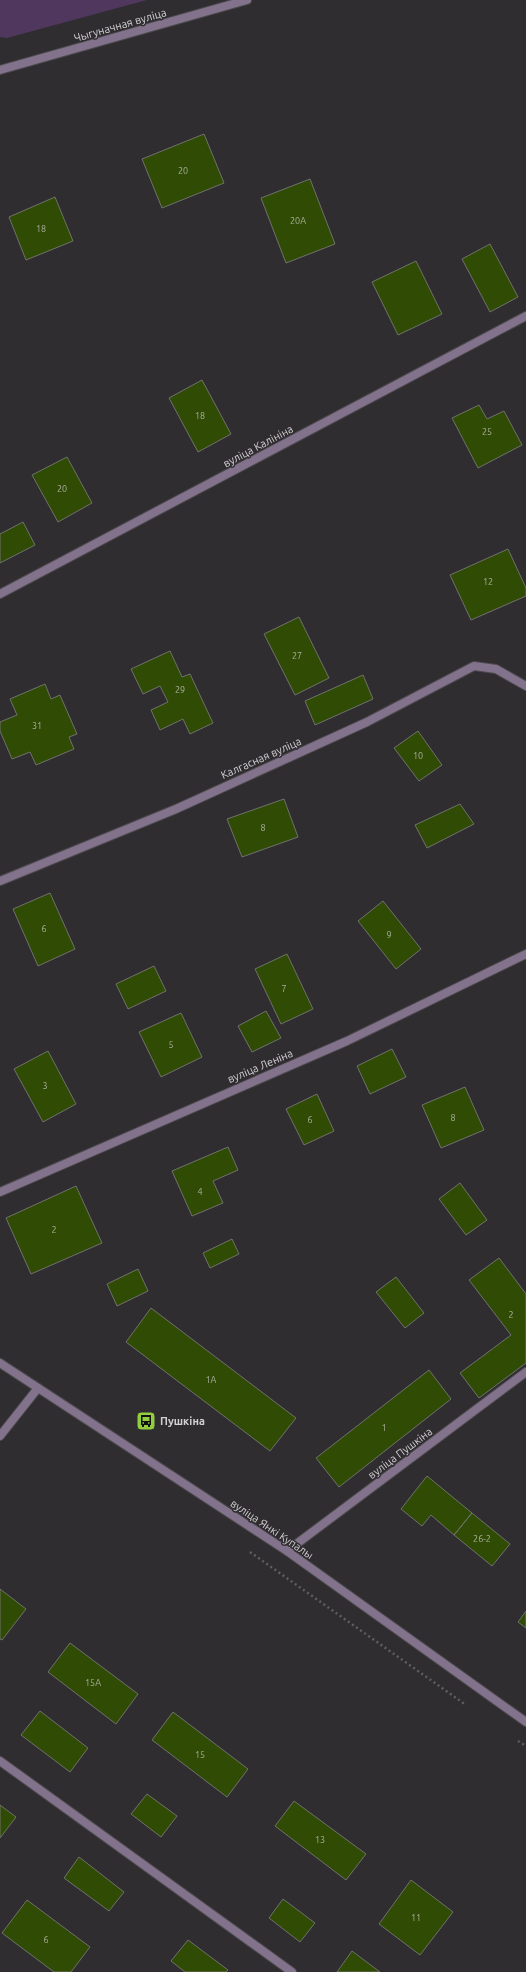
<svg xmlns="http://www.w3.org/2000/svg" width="526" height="1972" font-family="Ubuntu,sans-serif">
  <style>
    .green { fill: #4f375d }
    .building { fill: #304b03; stroke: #6f726d }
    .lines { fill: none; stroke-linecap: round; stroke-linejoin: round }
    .service-casing { stroke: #4d4a4e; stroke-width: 10 }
    .minor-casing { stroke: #4d4a4e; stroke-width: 10 }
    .tertiary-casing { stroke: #4d4a4e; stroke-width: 10 }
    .path { stroke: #615e62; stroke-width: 2.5; stroke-dasharray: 2 3; stroke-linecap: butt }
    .service { stroke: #82728c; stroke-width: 8 }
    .minor { stroke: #82728c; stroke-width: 8 }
    .tertiary { stroke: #82728c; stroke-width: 8 }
    .labels { text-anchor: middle; stroke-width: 3; stroke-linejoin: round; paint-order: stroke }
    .number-label { font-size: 9px; fill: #aaaf9f }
    .street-label { font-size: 11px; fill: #d2d0d3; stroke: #302d31 }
    .poi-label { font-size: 11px; font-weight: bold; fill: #d2d0d3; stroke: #302d31; text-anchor: start }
  </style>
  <rect width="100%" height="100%" fill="#302d31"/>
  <path class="green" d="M0,0H147L7,38L0,37Z"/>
  <path class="building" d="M204,134L224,183L162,208L142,159Z
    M310,179L335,244L286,263L261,198Z
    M55,197L73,241L26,260L9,217Z
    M490,244L518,297L490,312L462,259Z
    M416,261L442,314L398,335L372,282Z
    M202,380L231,434L198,452L169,398Z
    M479,405L487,419L504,411L522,445L478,468L452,418Z
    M67,457L92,503L58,522L32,475Z
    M23,522L35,545L0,563V534Z
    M508,549L526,588V596L471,620L450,575Z
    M299,617L329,678L295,695L264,634Z
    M170,651L182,677L190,674L213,723L190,734L183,719L160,730L151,710L168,702L160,686L143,694L131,669Z
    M363,675L373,699L315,725L305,701Z
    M45,684L51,699L60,695L77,734L69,737L74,749L36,765L30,752L12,759L0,731V722L17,715L10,699Z
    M418,731L442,765L419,781L394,748Z
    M284,799L298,837L242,857L227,819Z
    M460,804L474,824L427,848L415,825Z
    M50,893L75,949L38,966L13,909Z
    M383,901L421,949L396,969L358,921Z
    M287,954L313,1009L281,1024L255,969Z
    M154,966L166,991L128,1009L116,984Z
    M266,1011L281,1038L252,1052L238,1026Z
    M181,1013L202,1057L161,1077L139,1032Z
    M392,1049L406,1077L370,1094L357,1066Z
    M48,1051L76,1104L43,1122L14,1069Z
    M465,1087L484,1130L441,1148L422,1105Z
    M317,1094L334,1131L304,1145L286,1109Z
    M228,1147L238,1170L213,1181L223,1203L192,1216L172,1171Z
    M460,1183L487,1220L466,1235L439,1199Z
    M76,1186L102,1243L31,1274L6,1218Z
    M232,1239L239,1254L210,1268L203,1253Z
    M499,1258L526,1294V1363L479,1398L460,1373L511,1335L469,1280Z
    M138,1269L148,1291L117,1306L107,1284Z
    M396,1277L424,1313L405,1328L376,1292Z
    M151,1308L296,1418L270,1451L126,1342Z
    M429,1370L451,1399L339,1487L316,1458Z
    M427,1476L472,1513L454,1535L431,1515L422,1526L401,1509Z
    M472,1513L510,1544L492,1566L454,1535Z
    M0,1589L26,1609L2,1640L0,1639Z
    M526,1611V1628L518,1622Z
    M70,1643L138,1694L116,1724L48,1672Z
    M40,1711L88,1748L70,1772L21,1735Z
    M173,1712L248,1769L227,1797L152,1740Z
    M147,1794L177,1816L161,1837L131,1814Z
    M294,1801L366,1854L346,1880L275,1826Z
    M0,1805L16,1817L0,1838Z
    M79,1857L124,1892L109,1911L64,1878Z
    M411,1880L453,1912L420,1955L379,1924Z
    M283,1899L315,1923L300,1942L269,1918Z
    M27,1900L90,1947L71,1972H54L2,1933Z
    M188,1940L228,1970L226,1972H185L171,1961Z
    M352,1951L380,1972H337Z"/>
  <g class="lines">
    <defs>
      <path id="service" d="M0,1436L38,1388
        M0,1761L292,1972"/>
      <path id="minor" d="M0,594L526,316
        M0,881L176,809L367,722L474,666L496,669L526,686
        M0,1192L347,1041L526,954
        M287,1551L526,1372"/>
      <path id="tertiary" d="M0,70L247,0
        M0,1363L287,1551L526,1722"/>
    </defs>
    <use href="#service" class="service-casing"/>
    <use href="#minor" class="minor-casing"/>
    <use href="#tertiary" class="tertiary-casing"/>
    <path class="path" d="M250,1552L466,1705
      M518,1741L526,1746"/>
    <use href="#service" class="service"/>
    <use href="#minor" class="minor"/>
    <use href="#tertiary" class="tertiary"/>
  </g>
  <defs>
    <symbol id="bus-square" viewBox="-11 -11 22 22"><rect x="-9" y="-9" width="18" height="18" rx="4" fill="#92cd3e" stroke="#302d31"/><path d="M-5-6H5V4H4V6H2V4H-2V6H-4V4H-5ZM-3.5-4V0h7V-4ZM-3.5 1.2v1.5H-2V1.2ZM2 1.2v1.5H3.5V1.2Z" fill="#111"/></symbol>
  </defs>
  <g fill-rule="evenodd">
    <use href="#bus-square" x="135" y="1410" width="22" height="22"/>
  </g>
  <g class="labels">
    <g class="number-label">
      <text x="183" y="174">20</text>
      <text x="298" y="224">20А</text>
      <text x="41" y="232">18</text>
      <text x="200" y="419">18</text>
      <text x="487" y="435">25</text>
      <text x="62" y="492">20</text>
      <text x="488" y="585">12</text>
      <text x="297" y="659">27</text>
      <text x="180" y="693">29</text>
      <text x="37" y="729">31</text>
      <text x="418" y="759">10</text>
      <text x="263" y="831">8</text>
      <text x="44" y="932">6</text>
      <text x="389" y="938">9</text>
      <text x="284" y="992">7</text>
      <text x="171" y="1048">5</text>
      <text x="45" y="1089">3</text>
      <text x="453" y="1121">8</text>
      <text x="310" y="1123">6</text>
      <text x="200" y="1195">4</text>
      <text x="54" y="1233">2</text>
      <text x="511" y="1318">2</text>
      <text x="211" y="1383">1А</text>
      <text x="384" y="1431">1</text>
      <text x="482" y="1542">26-2</text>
      <text x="93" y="1686">15А</text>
      <text x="200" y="1758">15</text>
      <text x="320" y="1843">13</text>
      <text x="416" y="1921">11</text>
      <text x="46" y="1943">6</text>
    </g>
    <g class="street-label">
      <text transform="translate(120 25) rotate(-16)" y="4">Чыгуначная вуліца</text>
      <text transform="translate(258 446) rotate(-28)" y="4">вуліца Калініна</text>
      <text transform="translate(261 758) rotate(-24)" y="4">Калгасная вуліца</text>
      <text transform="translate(260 1066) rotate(-23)" y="4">вуліца Леніна</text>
      <text transform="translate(400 1453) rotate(-37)" y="4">вуліца Пушкіна</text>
      <text transform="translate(272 1529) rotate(34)" y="4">вуліца Янкі Купалы</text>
    </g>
    <g class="poi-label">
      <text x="160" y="1425">Пушкіна</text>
    </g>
  </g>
</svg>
